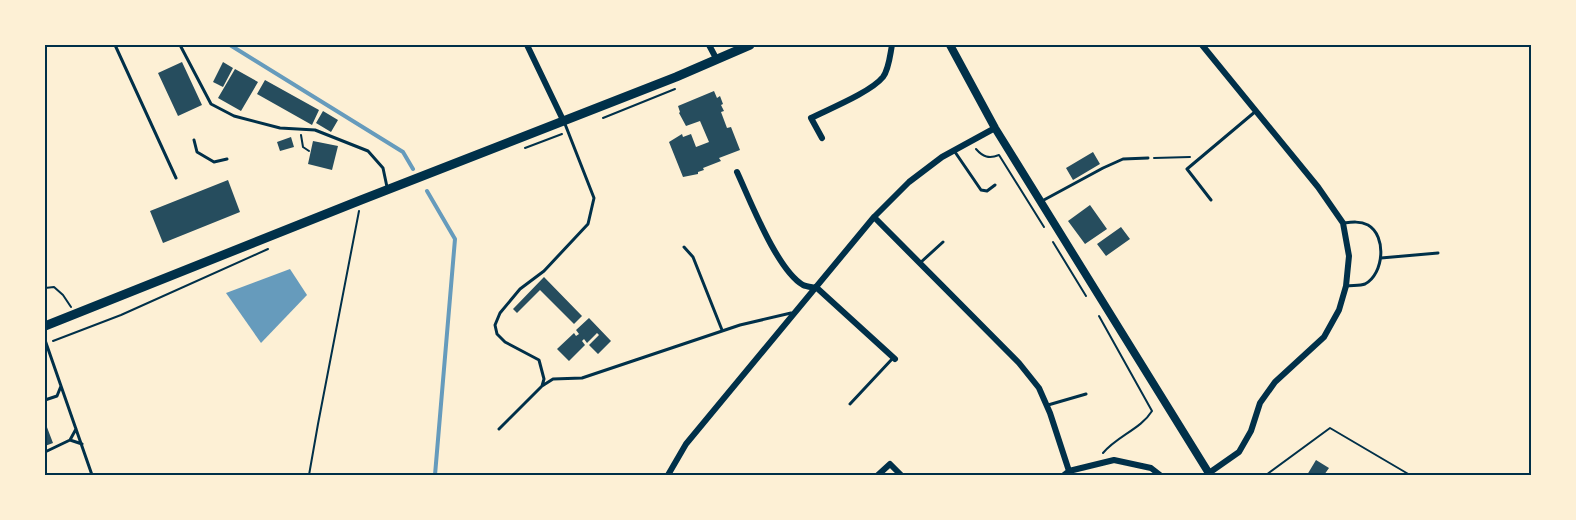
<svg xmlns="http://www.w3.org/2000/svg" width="1576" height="520" font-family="Quicksand,sans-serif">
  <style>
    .water { fill: #669bbc }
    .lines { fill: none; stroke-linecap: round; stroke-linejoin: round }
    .stream { stroke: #669bbc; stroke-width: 4 }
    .building { fill: #264d5e }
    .path { stroke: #003049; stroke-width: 2 }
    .service { stroke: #003049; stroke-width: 3 }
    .minor { stroke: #003049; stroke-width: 6 }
    .secondary { stroke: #003049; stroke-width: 8 }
    .primary { stroke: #003049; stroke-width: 9 }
    .neatline { fill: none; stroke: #003049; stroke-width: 2 }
  </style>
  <rect width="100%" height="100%" fill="#fdf0d5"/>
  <path class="water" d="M290,269L307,295L261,343L226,293Z"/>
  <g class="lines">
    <path class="stream" d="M230,45L403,152L413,169
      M427,191L455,239L435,475"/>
  </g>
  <path class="building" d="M182,62L202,105L178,116L158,73Z
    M223,62L233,68L223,87L213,82Z
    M235,69L258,82L241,111L218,98Z
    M265,80L319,110L312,125L257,94Z
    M714,91L717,98L720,96L723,104L721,105L724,111L721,112L727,128L731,127L740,150L719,158L721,161L703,168L704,170L698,172V174L683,177L669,142L682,134L683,137L691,134L696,147L709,142L700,121L686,126L679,113L680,112L678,106Z
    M323,111L338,120L331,132L316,123Z
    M291,137L294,147L280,151L277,142Z
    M313,141L338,146L332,170L308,164Z
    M1093,152L1100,164L1073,180L1066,168Z
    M228,180L240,212L163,243L150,211Z
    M1090,205L1107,229L1085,244L1068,221Z
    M1121,227L1130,239L1106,256L1097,244Z
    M544,277L582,316L574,324L540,290L517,313L513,309Z
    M589,318L611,341L598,354L589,345L599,335L597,333L587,343L584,339L582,341L585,345L569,361L557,349L574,333L576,336L579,334L576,330Z
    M45,422L53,443L45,446Z
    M1316,460L1329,468L1324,475H1307Z"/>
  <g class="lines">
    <path class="path" d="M603,118L675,89
      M301,135L303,147L309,151
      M525,148L562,134
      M976,149C983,157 989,159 999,155L1044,227
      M1154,158L1190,157
      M1053,242L1086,296
      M45,288L54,287L63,295L71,307
      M1099,316L1152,411C1141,429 1117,436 1103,453
      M53,341L121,315L268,249
      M309,475L318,424L359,211
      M1266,475L1330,428L1410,475"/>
    <path class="service" d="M115,45L176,178
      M180,45L211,104L234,116L280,128L315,130L368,151L383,168L387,187
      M194,140L197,152L214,162L227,159
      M955,152L981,190L987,191L995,185
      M1211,200L1187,169L1256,111
      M1042,201L1103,168L1123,159L1148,158
      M1344,223C1352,222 1360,221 1368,225C1387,236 1384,274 1365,284C1360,286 1352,285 1346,286
      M684,247L693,257L722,330
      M1381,258L1438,253
      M920,263L943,242
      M45,340L61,386L57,396L45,400
      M61,386L92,475
      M542,386L544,379L539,360L505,342L497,334L495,325L500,313L520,289L544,271L588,224L594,198L565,124
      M850,404L893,358
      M1048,405L1086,394
      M499,429L542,386L553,379L582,378L740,325L791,313
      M70,440L82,444
      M45,452L70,440L76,429"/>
    <path class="minor" d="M527,45L564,122
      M709,45L717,60
      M1202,45L1318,187L1343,223L1349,256L1346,286L1339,310L1324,337L1275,382L1260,403L1251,431L1239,452L1209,473
      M995,128L942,157L909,182L874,217L1019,363L1039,388L1050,413L1069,471
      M822,138L811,118C829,109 871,92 883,77C889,69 890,55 892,45
      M737,172C750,200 777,270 803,285C807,287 813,287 817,288L895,359
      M668,475L686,444L874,217
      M878,475L890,464L901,475
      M1064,475L1069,471L1114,460L1151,468L1160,475"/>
    <path class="secondary" d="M950,45L995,128L1210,475"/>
    <path class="primary" d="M45,326L361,200L676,77L750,45"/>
  </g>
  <rect width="1576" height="520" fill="none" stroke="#fdf0d5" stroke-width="93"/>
  <rect x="46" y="46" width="1484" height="428" class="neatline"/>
</svg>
